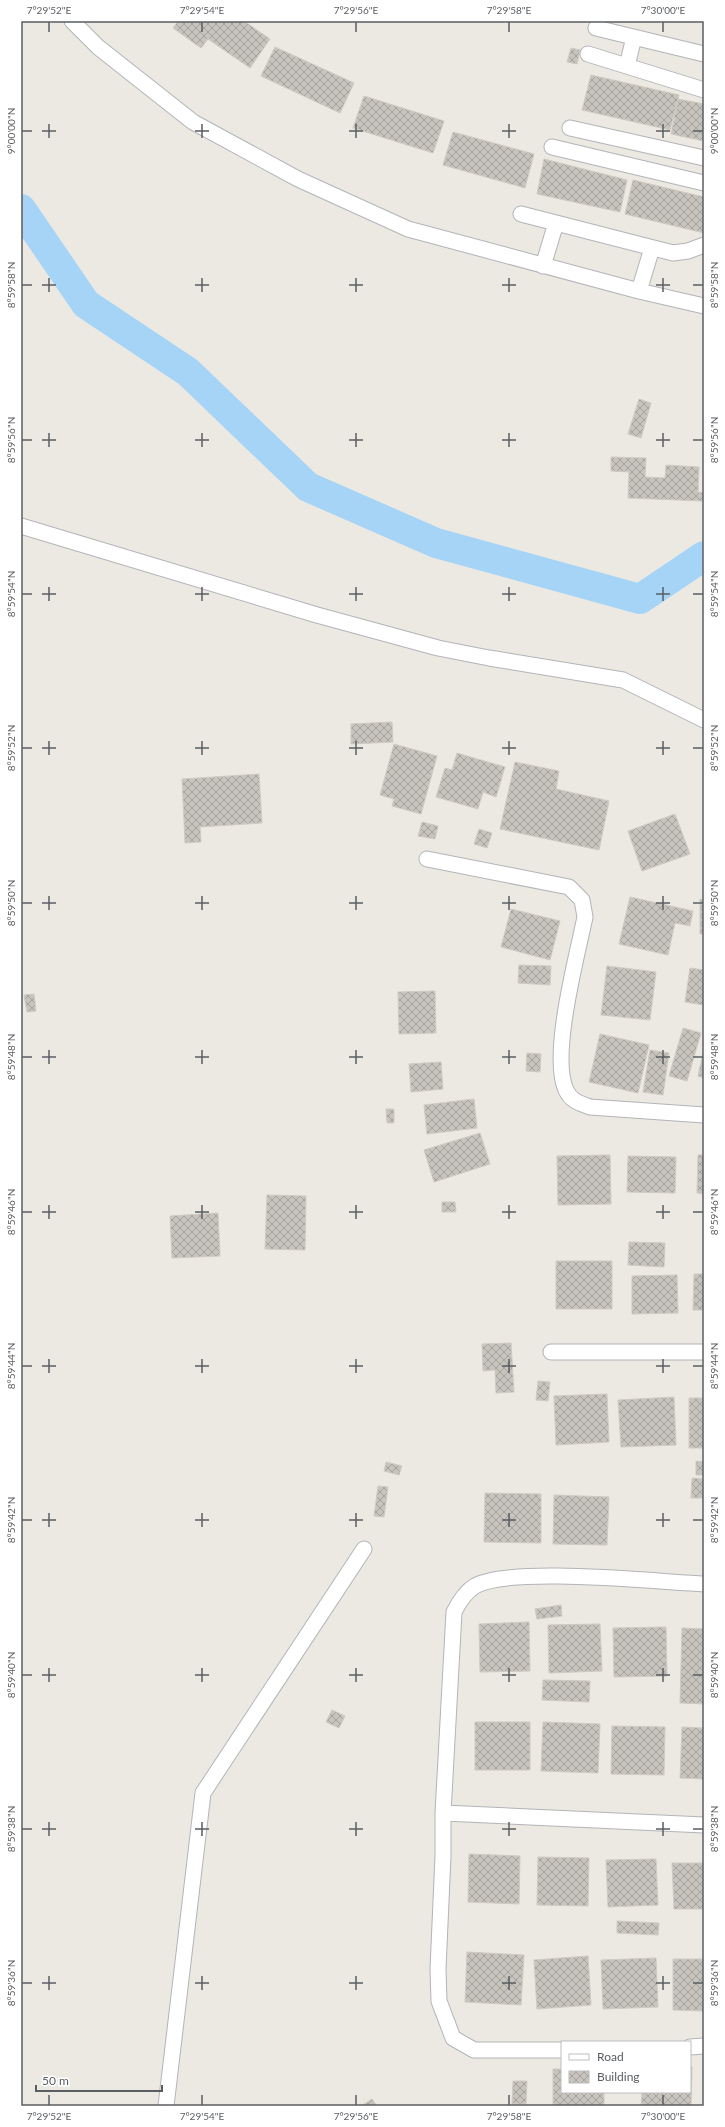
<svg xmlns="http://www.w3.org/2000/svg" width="725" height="2127" font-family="Lato,sans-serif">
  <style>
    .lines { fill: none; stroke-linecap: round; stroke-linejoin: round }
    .river { stroke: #a6d4f7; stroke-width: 30 }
    .building { fill: url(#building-cross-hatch); stroke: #d0cbc0 }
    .street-casing { stroke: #b2b4b8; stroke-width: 17 }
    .street { stroke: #fff; stroke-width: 15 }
    .ticks { fill: none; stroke: #5a5d61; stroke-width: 1.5 }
    .neatline { fill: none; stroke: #5a5d61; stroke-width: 1.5 }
    .ticks-label { font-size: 10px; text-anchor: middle; fill: #5a5d61 }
  </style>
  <defs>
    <pattern id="building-cross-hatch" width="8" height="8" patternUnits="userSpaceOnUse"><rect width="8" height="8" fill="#c7c4be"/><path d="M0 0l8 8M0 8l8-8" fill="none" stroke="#a5a29e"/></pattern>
  </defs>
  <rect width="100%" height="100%" fill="#ece9e2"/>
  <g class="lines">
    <path class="river" d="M21,209L86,304L188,372L308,487L436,543L640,599L704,556"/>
  </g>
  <path class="building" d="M178,21H244L270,39L250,68L208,39L201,48L173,28Z
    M275,47L354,83L340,113L261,76Z
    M571,48L580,50L577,64L567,62Z
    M591,75L679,95L670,130L582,110Z
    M364,96L444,121L433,153L353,128Z
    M678,99L704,104V141L671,134Z
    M453,132L534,154L525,188L443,165Z
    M544,159L627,180L620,212L537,194Z
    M633,180L704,197V233L625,214Z
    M639,399L651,403L641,438L628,434Z
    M611,457L646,458L645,477L665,478L666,465L699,467L698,492L704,493L703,501L628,498L629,472L611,471Z
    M392,722L393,742L351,744V724Z
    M394,744L437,756L421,814L392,806L394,799L380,795Z
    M457,753L505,767L496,797L483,792L478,809L436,797L445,768L452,770Z
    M515,762L559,771L556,789L609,801L599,850L500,829Z
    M259,774L262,823L200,827L201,842L185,843L182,779Z
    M675,814L690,854L642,871L628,831Z
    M422,822L438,826L435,839L418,836Z
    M479,829L492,833L487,848L474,844Z
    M630,897L693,911L690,926L675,923L668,955L619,944Z
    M700,899L704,900V934H700Z
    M511,909L560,921L550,960L501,947Z
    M519,965L551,966L550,985L518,983Z
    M607,966L656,972L650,1020L601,1015Z
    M690,968L704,970V1005L685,1002Z
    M435,991L436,1033L399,1034L398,992Z
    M34,994L36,1011L27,1012L24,995Z
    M683,1028L701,1033L687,1081L669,1076Z
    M600,1034L649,1045L638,1093L589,1082Z
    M704,1049V1078L698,1076Z
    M650,1050L669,1053L663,1095L643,1092Z
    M527,1053L541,1054L540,1072L526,1071Z
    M441,1062L443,1089L411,1092L409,1064Z
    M474,1099L477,1128L427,1134L424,1105Z
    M386,1109H394V1123H387Z
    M480,1133L490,1164L434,1182L424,1150Z
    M610,1155L611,1204L558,1205L557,1156Z
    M698,1155H704V1194L697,1193Z
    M628,1156L676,1157L675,1193L627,1192Z
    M267,1195L306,1196L305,1250L265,1249Z
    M442,1202H455L456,1212H442Z
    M218,1213L220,1256L172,1258L170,1216Z
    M629,1242L665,1243L664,1267L628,1265Z
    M556,1261H612V1309H556Z
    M694,1274H704V1310H693Z
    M677,1275L678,1313L632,1314V1276Z
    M511,1343L514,1392L496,1393L495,1370L483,1371L482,1344Z
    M538,1381L550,1382L548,1401L536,1400Z
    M607,1394L609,1442L556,1445L554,1396Z
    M674,1397L676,1445L621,1447L618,1400Z
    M689,1398H704V1448H689Z
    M696,1461L704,1462V1475H696Z
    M386,1462L402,1466L399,1475L384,1471Z
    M692,1478L704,1479V1498H691Z
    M378,1486L388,1487L384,1517L374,1516Z
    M485,1493L541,1494V1543L484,1542Z
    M554,1495L609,1497L607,1545L553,1544Z
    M561,1605L562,1616L537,1619L535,1609Z
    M529,1622L530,1671L480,1672L479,1624Z
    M600,1624L602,1671L549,1673L548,1625Z
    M666,1627L667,1676L614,1677L613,1628Z
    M682,1628L704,1629V1704L680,1703Z
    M543,1680L590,1681L589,1702L542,1700Z
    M332,1710L345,1716L339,1728L326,1722Z
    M475,1722H530V1770H475Z
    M543,1722L600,1724L598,1773L541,1771Z
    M612,1726L665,1727L664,1775L611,1774Z
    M682,1727L704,1728V1779L680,1778Z
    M469,1854L520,1856L519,1904L468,1902Z
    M538,1857L589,1858L588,1906L537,1905Z
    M656,1859L658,1905L608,1907L606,1860Z
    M672,1863H704V1909H674Z
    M617,1921L659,1923L658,1935L617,1933Z
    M467,1952L524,1955L521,2005L465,2002Z
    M588,1956L591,2005L537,2009L534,1960Z
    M656,1958L658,2007L603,2009L601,1960Z
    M673,1959H704V2011L673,2010Z
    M690,2067H692L691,2106H641L642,2092H690Z
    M553,2069H562V2092H604V2106H553Z
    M513,2081H527L526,2104H512Z
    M372,2099L377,2106H361Z"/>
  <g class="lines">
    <defs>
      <path id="street" d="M72,21L98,47L193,122L298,179L408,229L639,291L704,306
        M596,28L704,54
        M588,54L704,90
        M627,66L634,37
        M570,128L704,158
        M552,147L704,183
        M521,214L673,253L688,251L704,245
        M543,266L556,223
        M639,291L652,248
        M21,526L317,615L438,648L489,658L623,680L704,720
        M427,859L569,887L582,900L585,917C577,956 550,1056 566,1090C571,1101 579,1103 590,1107L704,1115
        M551,1352H704
        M443,1813L704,1825
        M690,2047L704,2046
        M562,2050H474L453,2038L439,2001L438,1969L443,1856V1813L454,1612C459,1602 465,1592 475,1586C509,1566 658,1582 704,1584
        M166,2106L203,1793L364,1549"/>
    </defs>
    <use href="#street" class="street-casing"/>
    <use href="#street" class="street"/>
  </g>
  <path class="ticks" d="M49,22V32M202,22V32M356,22V32M509,22V32M663,22V32M49,124V138M202,124V138M356,124V138M509,124V138M663,124V138M22,131H32M42,131H56M195,131H209M349,131H363M502,131H516M656,131H670M693,131H703M49,278V292M202,278V292M356,278V292M509,278V292M663,278V292M22,285H32M42,285H56M195,285H209M349,285H363M502,285H516M656,285H670M693,285H703M49,433V447M202,433V447M356,433V447M509,433V447M663,433V447M22,440H32M42,440H56M195,440H209M349,440H363M502,440H516M656,440H670M693,440H703M49,587V601M202,587V601M356,587V601M509,587V601M663,587V601M22,594H32M42,594H56M195,594H209M349,594H363M502,594H516M656,594H670M693,594H703M49,741V755M202,741V755M356,741V755M509,741V755M663,741V755M22,748H32M42,748H56M195,748H209M349,748H363M502,748H516M656,748H670M693,748H703M49,896V910M202,896V910M356,896V910M509,896V910M663,896V910M22,903H32M42,903H56M195,903H209M349,903H363M502,903H516M656,903H670M693,903H703M49,1050V1064M202,1050V1064M356,1050V1064M509,1050V1064M663,1050V1064M22,1057H32M42,1057H56M195,1057H209M349,1057H363M502,1057H516M656,1057H670M693,1057H703M49,1205V1219M202,1205V1219M356,1205V1219M509,1205V1219M663,1205V1219M22,1212H32M42,1212H56M195,1212H209M349,1212H363M502,1212H516M656,1212H670M693,1212H703M49,1359V1373M202,1359V1373M356,1359V1373M509,1359V1373M663,1359V1373M22,1366H32M42,1366H56M195,1366H209M349,1366H363M502,1366H516M656,1366H670M693,1366H703M49,1513V1527M202,1513V1527M356,1513V1527M509,1513V1527M663,1513V1527M22,1520H32M42,1520H56M195,1520H209M349,1520H363M502,1520H516M656,1520H670M693,1520H703M49,1668V1682M202,1668V1682M356,1668V1682M509,1668V1682M663,1668V1682M22,1675H32M42,1675H56M195,1675H209M349,1675H363M502,1675H516M656,1675H670M693,1675H703M49,1822V1836M202,1822V1836M356,1822V1836M509,1822V1836M663,1822V1836M22,1829H32M42,1829H56M195,1829H209M349,1829H363M502,1829H516M656,1829H670M693,1829H703M49,1976V1990M202,1976V1990M356,1976V1990M509,1976V1990M663,1976V1990M22,1983H32M42,1983H56M195,1983H209M349,1983H363M502,1983H516M656,1983H670M693,1983H703M49,2095V2105M202,2095V2105M356,2095V2105M509,2095V2105M663,2095V2105"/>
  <rect width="725" height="2127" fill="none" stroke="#ffffff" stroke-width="44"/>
  <rect x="561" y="2041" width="130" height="52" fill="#ffffff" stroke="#bdbec0"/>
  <rect x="569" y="2054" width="20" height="6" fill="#ffffff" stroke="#bdbec0"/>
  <text x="597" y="2061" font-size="12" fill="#5a5d61">Road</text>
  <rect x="569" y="2071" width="20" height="12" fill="url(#building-cross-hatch)" stroke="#bdbec0"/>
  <text x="597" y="2081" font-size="12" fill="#5a5d61">Building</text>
  <path d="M36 2085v6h126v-6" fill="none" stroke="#5a5d61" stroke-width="2"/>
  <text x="42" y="2085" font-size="12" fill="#5a5d61" stroke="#ffffff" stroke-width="3" paint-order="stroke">50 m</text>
  <rect x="22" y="22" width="681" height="2083" class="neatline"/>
  <g class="ticks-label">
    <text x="49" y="14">7°29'52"E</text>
    <text x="202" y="14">7°29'54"E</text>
    <text x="356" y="14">7°29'56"E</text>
    <text x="509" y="14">7°29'58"E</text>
    <text x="663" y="14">7°30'00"E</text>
    <text transform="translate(11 131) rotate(-90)" y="4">9°00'00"N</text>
    <text transform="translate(714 131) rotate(-90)" y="4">9°00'00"N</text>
    <text transform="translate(11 285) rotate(-90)" y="4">8°59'58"N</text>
    <text transform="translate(714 285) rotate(-90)" y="4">8°59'58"N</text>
    <text transform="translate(11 440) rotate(-90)" y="4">8°59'56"N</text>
    <text transform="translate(714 440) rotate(-90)" y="4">8°59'56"N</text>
    <text transform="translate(11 594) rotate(-90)" y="4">8°59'54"N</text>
    <text transform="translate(714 594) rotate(-90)" y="4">8°59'54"N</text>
    <text transform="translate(11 748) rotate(-90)" y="4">8°59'52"N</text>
    <text transform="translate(714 748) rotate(-90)" y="4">8°59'52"N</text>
    <text transform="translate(11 903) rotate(-90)" y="4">8°59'50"N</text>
    <text transform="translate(714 903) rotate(-90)" y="4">8°59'50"N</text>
    <text transform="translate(11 1057) rotate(-90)" y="4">8°59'48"N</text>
    <text transform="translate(714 1057) rotate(-90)" y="4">8°59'48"N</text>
    <text transform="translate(11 1212) rotate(-90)" y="4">8°59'46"N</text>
    <text transform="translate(714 1212) rotate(-90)" y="4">8°59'46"N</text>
    <text transform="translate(11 1366) rotate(-90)" y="4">8°59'44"N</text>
    <text transform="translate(714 1366) rotate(-90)" y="4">8°59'44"N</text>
    <text transform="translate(11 1520) rotate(-90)" y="4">8°59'42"N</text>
    <text transform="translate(714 1520) rotate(-90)" y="4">8°59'42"N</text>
    <text transform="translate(11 1675) rotate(-90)" y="4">8°59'40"N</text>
    <text transform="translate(714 1675) rotate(-90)" y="4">8°59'40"N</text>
    <text transform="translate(11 1829) rotate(-90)" y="4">8°59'38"N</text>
    <text transform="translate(714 1829) rotate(-90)" y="4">8°59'38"N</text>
    <text transform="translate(11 1983) rotate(-90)" y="4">8°59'36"N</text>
    <text transform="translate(714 1983) rotate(-90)" y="4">8°59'36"N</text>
    <text x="49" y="2120">7°29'52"E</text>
    <text x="202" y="2120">7°29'54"E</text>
    <text x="356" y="2120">7°29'56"E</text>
    <text x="509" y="2120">7°29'58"E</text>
    <text x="663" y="2120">7°30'00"E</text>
  </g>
</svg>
